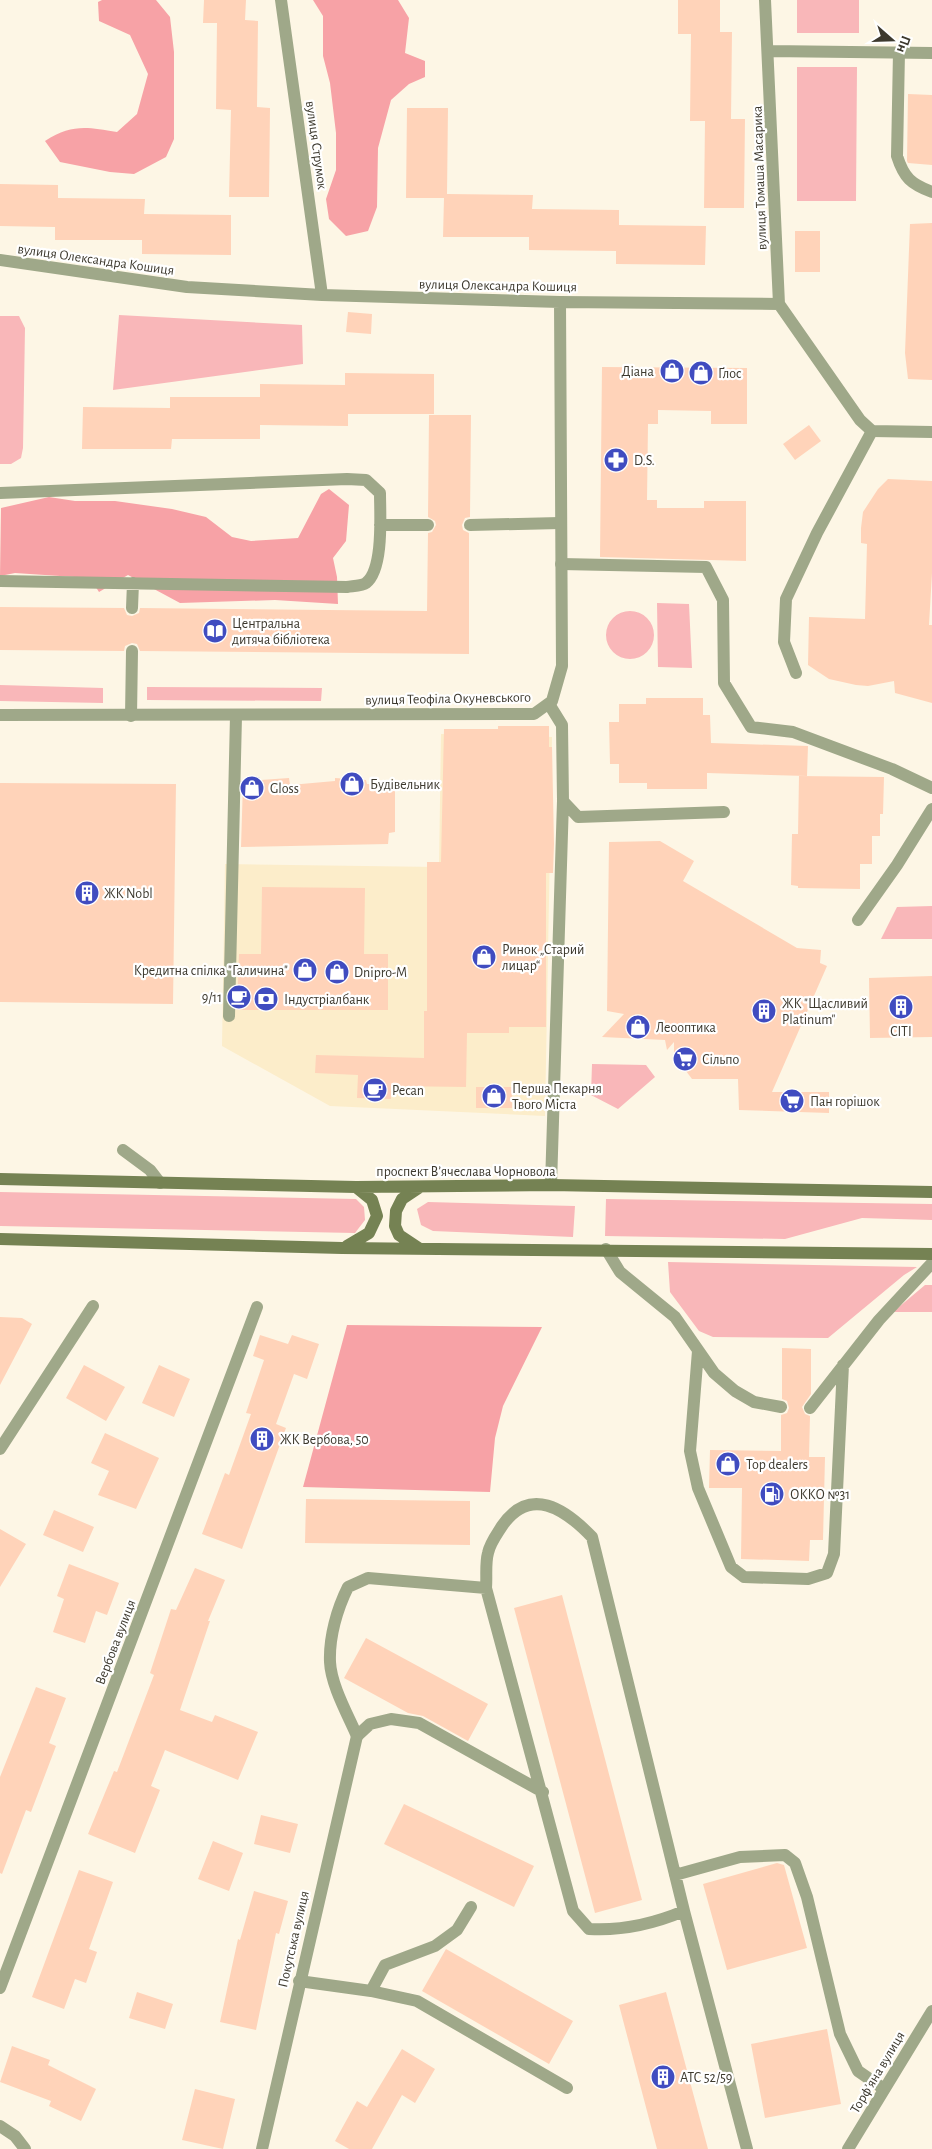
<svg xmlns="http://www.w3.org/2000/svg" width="932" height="2149" font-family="'Alegreya Sans',sans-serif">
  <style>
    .built { fill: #fcedca }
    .green { fill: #f9b7b9 }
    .forest { fill: #f7a2a6 }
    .building { fill: #ffd3b9 }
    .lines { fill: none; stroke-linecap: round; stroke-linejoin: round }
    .service { stroke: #9fa889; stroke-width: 12 }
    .minor { stroke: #9fa889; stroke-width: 12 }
    .tertiary { stroke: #9fa889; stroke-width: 12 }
    .secondary { stroke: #758253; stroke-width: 12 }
    .labels { text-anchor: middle; stroke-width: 4.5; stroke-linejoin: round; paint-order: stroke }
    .street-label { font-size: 14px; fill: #3d392e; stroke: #fff }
    .poi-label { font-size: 14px; fill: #3d392e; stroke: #fff; text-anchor: start }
  </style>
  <rect width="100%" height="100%" fill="#fdf6e5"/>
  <path class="built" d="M441,734L552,737L545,1116L330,1106L222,1046L225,864L439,867Z"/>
  <path class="green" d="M797,0H859V33H797Z
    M797,67H857L856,201H797Z
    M119,315L302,325L303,364L113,390Z
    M0,316H19L25,328L23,448L21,458L11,464H0Z
    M657,603L689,604L692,668L658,667Z
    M606 635a24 24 0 1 1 48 0a24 24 0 1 1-48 0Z
    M0,685L103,688V703L0,701Z
    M147,687L322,688L321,701L147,700Z
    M932,906V939H881L897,907Z
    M592,1064L646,1065L655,1077L618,1109L591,1095Z
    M0,1192L356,1199L364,1207L365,1220L355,1233L0,1226Z
    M606,1199L932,1204V1220L862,1218L785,1239L605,1236Z
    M428,1202L575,1206L573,1237L433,1231L421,1225L417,1209Z
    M668,1262L917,1267L904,1275L828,1338L713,1337L699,1331L670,1292Z
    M925,1285H932V1312H893Z"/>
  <path class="forest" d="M102,0H156L170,17L174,52V139L166,157L134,174L110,172L60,162L45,141C72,124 86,127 117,132L137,114L148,74L130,35L99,21L98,2Z
    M313,0H398L409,18L405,53L425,61V77L409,84L391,100L378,148L377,207L368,231L346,236L329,219L326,199L336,170V133L330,83L323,56V16Z
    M329,489L349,505L346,541L333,558L337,577L338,604L275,600L180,603L128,575L99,592L90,578L15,573L0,576L1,508L49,497L75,501H115L172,509L206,517L232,537L251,541L298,538L321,494Z
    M347,1325L542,1327L503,1406L495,1438L490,1492L303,1487Z"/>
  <path class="building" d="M204,0H246L245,20L258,21L257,107L270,108L269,197H229L231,110L216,109L217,23H203Z
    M678,0H720V32H732L731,119H745L744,208H704L705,121H690L691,34H678Z
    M908,94L932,95V165L908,163L907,161Z
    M407,108H448L447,194L533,195L532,209L619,210V225L706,226L705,265L616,264V251L529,250V237H443L444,198H406Z
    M0,184L58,185V198L145,199L144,214L231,215V255L142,254V240H55V227L0,226Z
    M932,223V380L908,379L905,353L910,224Z
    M795,231H820V272H795Z
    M348,312L372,314L371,334L346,332Z
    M602,367L747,368V424H711V411L658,410V424H648L647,500H657V508H704V501H746V561L600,557Z
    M345,373L434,374V414H348V426L260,425V439H172L171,449H82L83,407L170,408V397H260V384L345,385Z
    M429,415H471L470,517L465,518L462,525L463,530L469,533V654L140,651L137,644L132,643L125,646L124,651L0,650V607L124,608L127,615L132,616L139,613L140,608L427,611L428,533L432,532L436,525L435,521L428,517Z
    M809,425L821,441L795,460L783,444Z
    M888,479L932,481V573L929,625H932V703L895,693L894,681L868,686L856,685L829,679L808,665L809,617L865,619L867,544L861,543V528L863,512L878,489Z
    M646,698H703V715H710L711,743L808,746L807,776L707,773V789H647V783H619V764H610L609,722H619V704H646Z
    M498,726H549V747H552L554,844L553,873H546V1027H509V1033H467L466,1087L391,1086V1099L357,1098L358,1075L315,1073L316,1055L424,1058V1011H427V862H441L444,729H498Z
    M799,776L884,777L883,814H880V836H872V864H860V889L798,888V886L791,885L792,834H798Z
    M289,778L290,785L335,781V778L366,780L367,784L395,786V832L389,833L388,844L241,847L243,783L259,784L261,780Z
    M0,783L176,784L173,1004L0,1002Z
    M660,841L694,861L683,881L797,948L821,950L820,963L827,966L772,1092H829V1113L739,1110L738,1079H692L674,1055V1042L667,1050L665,1040L602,1037L624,1014L607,1011L609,842Z
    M262,887L365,888L364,954H388V1010H237L239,954H261Z
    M932,976V1037L870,1038L869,978Z
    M476,1087H512V1108H476Z
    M0,1317L22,1318L32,1324L0,1385Z
    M260,1335L288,1344L292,1335L319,1344L307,1379L294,1374L276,1424L286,1428L242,1549L202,1534L225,1473L229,1475L251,1414L246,1413L264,1360L253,1356Z
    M782,1348L811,1349V1394L802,1407L805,1414L810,1416L809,1457H825L823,1540H810L809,1561L741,1559L742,1488H709L710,1450L781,1451V1415L787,1413L789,1408L787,1401L782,1399Z
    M84,1365L125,1387L106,1421L66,1398Z
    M159,1365L190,1379L174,1417L142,1403Z
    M105,1433L159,1458L136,1509L98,1495L109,1471L91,1463Z
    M306,1499L470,1501V1545L305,1543Z
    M54,1510L94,1527L83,1552L43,1535Z
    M0,1529L26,1544L0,1587Z
    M69,1564L119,1583L107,1615L96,1611L85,1643L53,1632L64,1599L57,1596Z
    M195,1568L225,1580L208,1621H210L180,1710L212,1722L215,1715L258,1732L238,1780L165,1750L151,1786L160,1790L135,1853L88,1834L114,1771L117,1772L154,1675L150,1673L171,1609L176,1610Z
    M562,1595L642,1900L595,1913L514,1608Z
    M366,1638L488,1704L468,1741L423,1716L408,1713L344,1678Z
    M36,1687L66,1698L49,1743L56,1746L31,1812L26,1810L2,1874L0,1873V1777Z
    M404,1804L534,1866L514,1907L384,1844Z
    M261,1815L298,1824L290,1853L254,1844Z
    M213,1841L243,1853L229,1891L198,1879Z
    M777,1863L784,1865L807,1948L727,1970L703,1884Z
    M79,1870L113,1882L89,1949L97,1952L86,1983L75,1979L64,2009L32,1997Z
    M254,1891L288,1901L279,1934L276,1933L256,2030L220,2022L238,1939L240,1940Z
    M446,1949L573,2021L549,2064L422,1991Z
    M137,1992L173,2004L165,2029L129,2018Z
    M666,1992L708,2149H657L619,2005Z
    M827,2029L841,2104L765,2118L751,2044Z
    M12,2046L50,2060L48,2065L96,2089L81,2121L49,2106L51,2101L0,2082Z
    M402,2049L435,2069L415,2103L402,2095L372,2149H349L335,2141L357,2101L367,2107Z
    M195,2089L235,2099L223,2149L182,2140Z"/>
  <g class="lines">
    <path class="service" d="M899,52L897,156C904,178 911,184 932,192
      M0,493L347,479L366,480L380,493C380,514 384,569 366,583C362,586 353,586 347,587L0,581
      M380,525H428
      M470,525L560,523
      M561,564L706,567L723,600L724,683L751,727L793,732L892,769L932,788
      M132,608L133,583
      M796,673L784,642L786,599L817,533L872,431
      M549,704L562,725L563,801L578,817L724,812
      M131,716L132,651
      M858,920L897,865L932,809
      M229,1016L236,716
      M123,1150L150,1170L160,1183
      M551,1185L563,801
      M606,1249L620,1272L675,1317L714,1373L735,1391L754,1402L781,1407
      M698,1351L690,1451L698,1488L731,1567L744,1577L808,1579L827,1573L834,1554L843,1365
      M810,1408L879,1320L932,1263
      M486,1588L368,1578L348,1587C337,1609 329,1637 330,1662C331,1685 348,1715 357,1736L370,1724L391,1719L419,1723L543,1792
      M675,1875L740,1857L785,1855L795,1863L807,1897L840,2034L858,2071L884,2089
      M684,1911L592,1537C565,1509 530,1485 502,1526C497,1534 490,1543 488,1553C485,1564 487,1577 486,1588L573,1911L589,1929C622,1931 653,1924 684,1911L747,2149
      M299,1981L371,1991L385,1965L435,1946L457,1930L471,1907
      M371,1991L417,2001L567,2088"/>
    <path class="minor" d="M281,0L322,295
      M765,0L779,304
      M769,51L932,53
      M0,260L187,287L322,295L560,302L779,304
      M779,304L860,420L872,431L932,432
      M0,715L534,714L552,701L562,666L560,302
      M0,1449L93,1306
      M0,1988L257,1307
      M0,2126L15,2136L25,2149
      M262,2149L357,1736"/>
    <path class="tertiary" d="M848,2149L932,2011"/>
    <path class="secondary" d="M0,1179L356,1187L551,1185L932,1192
      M420,1187L402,1199L396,1211L395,1226L399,1235L420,1249
      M0,1239L342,1248L932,1254
      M347,1246L369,1233L377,1216L372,1200L356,1187"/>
  </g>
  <defs>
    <symbol id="shop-disc" viewBox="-11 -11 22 22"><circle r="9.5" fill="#404cc0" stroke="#fff"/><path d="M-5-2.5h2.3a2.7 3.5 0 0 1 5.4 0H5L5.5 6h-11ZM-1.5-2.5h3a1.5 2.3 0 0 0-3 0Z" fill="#fff"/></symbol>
    <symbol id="pharmacy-disc" viewBox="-11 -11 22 22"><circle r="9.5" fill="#404cc0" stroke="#fff"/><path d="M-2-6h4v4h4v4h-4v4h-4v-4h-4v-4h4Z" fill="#fff"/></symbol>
    <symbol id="library-disc" viewBox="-11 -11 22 22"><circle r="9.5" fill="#404cc0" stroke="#fff"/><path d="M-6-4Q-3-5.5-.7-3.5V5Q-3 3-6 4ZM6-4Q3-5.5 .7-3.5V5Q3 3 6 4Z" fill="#fff"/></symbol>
    <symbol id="building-disc" viewBox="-11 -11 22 22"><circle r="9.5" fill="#404cc0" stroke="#fff"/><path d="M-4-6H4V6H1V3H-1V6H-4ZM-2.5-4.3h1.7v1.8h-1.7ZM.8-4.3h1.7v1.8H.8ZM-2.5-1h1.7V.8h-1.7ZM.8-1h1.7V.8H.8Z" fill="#fff"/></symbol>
    <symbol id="cafe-disc" viewBox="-11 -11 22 22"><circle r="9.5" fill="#404cc0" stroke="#fff"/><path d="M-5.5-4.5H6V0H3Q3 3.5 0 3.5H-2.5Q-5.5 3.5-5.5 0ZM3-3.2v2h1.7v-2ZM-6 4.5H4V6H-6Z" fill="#fff"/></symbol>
    <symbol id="bank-disc" viewBox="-11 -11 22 22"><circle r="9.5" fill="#404cc0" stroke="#fff"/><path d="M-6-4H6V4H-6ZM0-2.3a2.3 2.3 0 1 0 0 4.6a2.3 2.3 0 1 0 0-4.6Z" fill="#fff"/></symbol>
    <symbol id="supermarket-disc" viewBox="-11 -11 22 22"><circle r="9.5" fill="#404cc0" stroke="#fff"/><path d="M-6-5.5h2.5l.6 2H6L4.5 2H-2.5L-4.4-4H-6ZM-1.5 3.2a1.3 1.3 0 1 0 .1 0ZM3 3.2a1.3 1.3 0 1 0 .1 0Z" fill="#fff"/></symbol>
    <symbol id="fuel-disc" viewBox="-11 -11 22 22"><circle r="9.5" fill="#404cc0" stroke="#fff"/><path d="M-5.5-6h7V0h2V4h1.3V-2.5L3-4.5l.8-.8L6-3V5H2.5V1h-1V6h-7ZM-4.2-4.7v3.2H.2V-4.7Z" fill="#fff"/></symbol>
  </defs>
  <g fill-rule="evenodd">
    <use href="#shop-disc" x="658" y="357" width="28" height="28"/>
    <use href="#shop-disc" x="687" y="359" width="28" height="28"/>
    <use href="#pharmacy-disc" x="602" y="446" width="28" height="28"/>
    <use href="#library-disc" x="201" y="617" width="28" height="28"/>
    <use href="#shop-disc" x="338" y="770" width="28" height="28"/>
    <use href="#shop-disc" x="238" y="774" width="28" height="28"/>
    <use href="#building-disc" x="73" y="879" width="28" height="28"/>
    <use href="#shop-disc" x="470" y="943" width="28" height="28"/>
    <use href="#shop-disc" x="291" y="956" width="28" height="28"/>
    <use href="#shop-disc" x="323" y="958" width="28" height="28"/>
    <use href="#cafe-disc" x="225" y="983" width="28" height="28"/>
    <use href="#bank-disc" x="252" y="985" width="28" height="28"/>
    <use href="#building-disc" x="887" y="993" width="28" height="28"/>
    <use href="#building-disc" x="750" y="997" width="28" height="28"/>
    <use href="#shop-disc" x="624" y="1013" width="28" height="28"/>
    <use href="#supermarket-disc" x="671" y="1045" width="28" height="28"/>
    <use href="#cafe-disc" x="361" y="1076" width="28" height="28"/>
    <use href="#shop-disc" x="480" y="1082" width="28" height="28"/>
    <use href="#supermarket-disc" x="778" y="1087" width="28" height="28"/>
    <use href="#building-disc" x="248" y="1425" width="28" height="28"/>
    <use href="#shop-disc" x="714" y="1450" width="28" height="28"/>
    <use href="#fuel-disc" x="758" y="1480" width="28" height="28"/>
    <use href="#building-disc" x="649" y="2063" width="28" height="28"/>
  </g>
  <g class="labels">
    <g class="street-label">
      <text transform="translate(317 145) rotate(82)" y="5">вулиця Струмок</text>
      <text transform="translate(759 178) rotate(-92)" y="5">вулиця Томаша Масарика</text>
      <text transform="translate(96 259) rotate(8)" y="5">вулиця Олександра Кошиця</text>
      <text transform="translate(498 285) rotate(1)" y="5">вулиця Олександра Кошиця</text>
      <text transform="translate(448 698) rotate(-1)" y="5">вулиця Теофіла Окуневського</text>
      <text x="466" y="1176">проспект Вʼячеслава Чорновола</text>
      <text transform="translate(115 1642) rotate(-69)" y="5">Вербова вулиця</text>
      <text transform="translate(293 1939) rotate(-77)" y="5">Покутська вулиця</text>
      <text transform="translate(877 2072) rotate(-59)" y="5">Торфʼяна вулиця</text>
    </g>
    <g class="poi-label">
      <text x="654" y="376" text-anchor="end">Діана</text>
      <text x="718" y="378">Ґлос</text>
      <text x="634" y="465">D.S.</text>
      <text x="232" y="628">Центральна<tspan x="232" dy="16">дитяча бібліотека</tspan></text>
      <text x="370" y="789">Будівельник</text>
      <text x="270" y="793">Gloss</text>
      <text x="104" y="898">ЖК Nobl</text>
      <text x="502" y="954">Ринок „Старий<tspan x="502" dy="16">лицар“</tspan></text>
      <text x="288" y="975" text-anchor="end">Кредитна спілка "Галичина"</text>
      <text x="354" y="977">Dnipro-M</text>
      <text x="222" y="1002" text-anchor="end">9/11</text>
      <text x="284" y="1004">Індустріалбанк</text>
      <text x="782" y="1008">ЖК "Щасливий<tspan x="782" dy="16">Platinum"</tspan></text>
      <text x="656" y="1032">Леооптика</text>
      <text x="901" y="1036" text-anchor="middle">CITI</text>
      <text x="702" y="1064">Сільпо</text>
      <text x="512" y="1093">Перша Пекарня<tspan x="512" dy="16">Твого Міста</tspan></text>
      <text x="392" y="1095">Pecan</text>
      <text x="810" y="1106">Пан горішок</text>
      <text x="280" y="1444">ЖК Вербова, 50</text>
      <text x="746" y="1469">Top dealers</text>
      <text x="790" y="1499">ОККО №31</text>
      <text x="680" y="2082">АТС 52/59</text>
    </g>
  </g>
  <g transform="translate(892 40) rotate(110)" stroke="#ffffff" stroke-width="4" paint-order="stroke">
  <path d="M0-4L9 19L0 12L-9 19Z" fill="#3d392e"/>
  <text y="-8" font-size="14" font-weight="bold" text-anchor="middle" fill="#3d392e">Пн</text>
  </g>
</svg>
